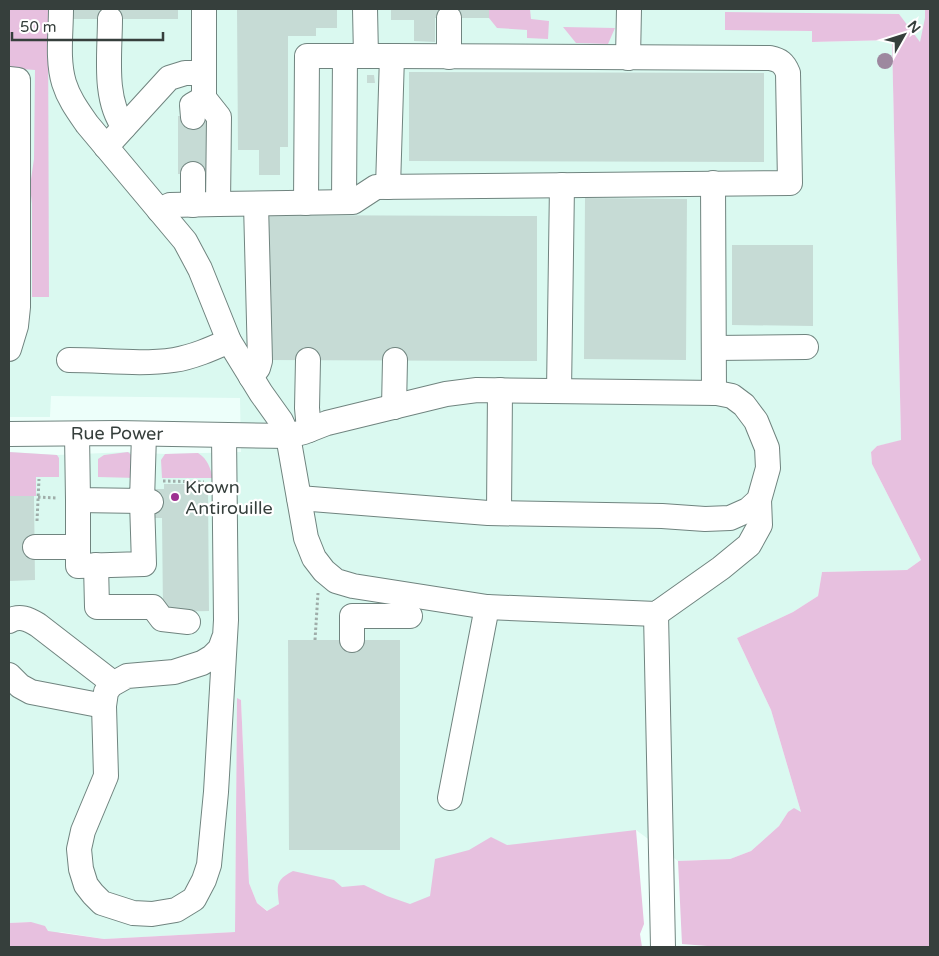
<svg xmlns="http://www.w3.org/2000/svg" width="939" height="956" font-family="'Varela Round',sans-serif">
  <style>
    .built { fill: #daf9f0 }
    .green { fill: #e7c0df }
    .building { fill: #c6dbd5 }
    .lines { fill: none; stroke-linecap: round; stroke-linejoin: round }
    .minor-casing { stroke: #70847f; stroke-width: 26 }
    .path { stroke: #9fada9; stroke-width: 3; stroke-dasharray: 2.5 2.5; stroke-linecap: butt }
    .minor { stroke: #fff; stroke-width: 24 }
    .tree { fill: #9d889f }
    .poi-dot { fill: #9d3090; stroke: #fff; stroke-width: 2 }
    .labels { text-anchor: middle; stroke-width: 4.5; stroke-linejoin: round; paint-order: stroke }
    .street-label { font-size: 18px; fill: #363f3c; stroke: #fff }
    .poi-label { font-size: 18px; fill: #363f3c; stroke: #fff; text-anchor: start }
  </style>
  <rect width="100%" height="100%" fill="#edfffa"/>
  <path class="built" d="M48,9H930V67L899,14L780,30L812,31V42L892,40L901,441L877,446L871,452L872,464L921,560L907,570L822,572L818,596L793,612L737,638L771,710L801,812H788L779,826L751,851L730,859L678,861L636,830L518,909L279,904L268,911L257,903L249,883L241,700L237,699L235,932L104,939L61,932L9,947L31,922L9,923V452L57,455L128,452L165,454L241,452L240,398L51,396L50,417H9V18L47,17Z"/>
  <path class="green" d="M9,9H48L49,297H32V204L30,186L34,159L35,70L9,68Z
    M489,9H530L531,19L549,21L548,39L527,38V30L497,28L489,18Z
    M925,9H930V947H720L682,944L678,861L730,859L751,851L779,826L788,812L794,808L801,812L771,710L737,638L793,612L818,596L822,572L907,570L921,560L872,464L871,452L877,446L901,440L892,40L812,42V31L725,30V12L899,14L920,42L925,18Z
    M563,27L615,28L608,44L576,43Z
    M9,452L57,455L59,458V477H36V496H9Z
    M128,452L136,459V478L98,477V459L104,455Z
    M198,453C208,459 210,468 213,478H162L161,460L165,454Z
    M237,698L241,700L249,883L257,903L267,911L279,904C277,886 275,880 293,871L334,880L342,887L364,885L387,896L410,904L430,896L435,859L469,850L491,837L507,845L636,830L644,924L640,934L642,947H9V923L31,922L45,926L48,931L104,939L235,932Z"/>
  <path class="building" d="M69,9H178V19H69Z
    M237,9H337V28H316V36H288V147H280V175H259V150H238Z
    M391,9H489V18H435V42L414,41V20H391Z
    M409,72L764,73V162L409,161Z
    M367,75H374L375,83H367Z
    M178,116L208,117V174H178Z
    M585,198L687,199L686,360L584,359Z
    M265,215L537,216V361L265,360Z
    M732,245H813V326L732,325Z
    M164,484H187V489H208L209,611L163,612L162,518H151V489H164Z
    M9,496H34L35,580L9,581Z
    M288,640H400V850H289Z"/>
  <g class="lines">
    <defs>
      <g id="minor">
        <path d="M61,9C61,33 57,60 64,83C69,99 78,111 87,124L185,241L200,269L229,341L261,393L281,421L288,436L306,538L314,558L324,571L336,581L353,586L487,607"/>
        <path d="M365,9L366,56H392L388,187"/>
        <path d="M449,18V57"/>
        <path d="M110,19C110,53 103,99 124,127"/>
        <path d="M628,58L629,9"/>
        <path d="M9,79L18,80V307L16,326L9,349"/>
        <path d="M193,117L192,105L204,98"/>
        <path d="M106,147L169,78L185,73H204"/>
        <path d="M193,174V205"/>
        <path d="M713,183L714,393"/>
        <path d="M344,202L345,56"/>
        <path d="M306,203L307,56H366"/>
        <path d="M218,204L353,202L376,187L790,183L788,73C784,63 780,60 770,58L392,56"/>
        <path d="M159,210L170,205L218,204L219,117L204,98V9"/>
        <path d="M714,348L806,347"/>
        <path d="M69,360C103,360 141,365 174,360C193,357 211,349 229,341"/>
        <path d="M308,360L307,408L309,430"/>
        <path d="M251,377L258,368L260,361L256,204"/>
        <path d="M559,391L562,185"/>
        <path d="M394,407L395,360"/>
        <path id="s1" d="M9,434L117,433L288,436L304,432L327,423L446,394L477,390L717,393L732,396L744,405L756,421L767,448L768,468L759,500L748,510L730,518L705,519L662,516L488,513L299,498"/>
        <path d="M77,434L78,500L142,501L144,434"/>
        <path d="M78,500V566L144,564L142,501L151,502"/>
        <path d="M499,513L500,390"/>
        <path d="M35,547H78"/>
        <path d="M96,565L97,607H153L162,619L188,622"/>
        <path d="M656,614L663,947"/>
        <path d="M9,621C20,615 28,619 38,625L113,683"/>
        <path d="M224,638L220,649L212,657L202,663L174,672L127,676L111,685L106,692L104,706L106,776L83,831L79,849L81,869L86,885L93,894L102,903L133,913L152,914L176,910L194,899L204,880L209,865L216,792L226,620L224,435"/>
        <path d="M352,640V616H410"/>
        <path d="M9,675L20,686L31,692L104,706"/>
        <path d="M450,798L487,607L656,614L721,568L749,545L760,525L759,500"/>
      </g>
    </defs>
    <use href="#minor" class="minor-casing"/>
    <path class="path" d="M163,481L204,482
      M38,497L57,498
      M37,521L39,479
      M315,640L318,593"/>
    <use href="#minor" class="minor"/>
  </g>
  <circle class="tree" cx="885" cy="61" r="8"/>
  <circle class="poi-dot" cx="175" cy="497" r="5"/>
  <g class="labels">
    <g class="street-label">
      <text dy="6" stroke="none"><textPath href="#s1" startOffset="108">Rue Power</textPath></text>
    </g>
    <g class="poi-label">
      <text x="185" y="493">Krown<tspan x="185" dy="21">Antirouille</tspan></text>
    </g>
  </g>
  <rect width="939" height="956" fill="none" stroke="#363f3c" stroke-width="20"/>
  <g transform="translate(904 35) rotate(51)" stroke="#ffffff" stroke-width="4" paint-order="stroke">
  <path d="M0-4L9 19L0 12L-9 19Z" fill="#363f3c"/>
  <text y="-8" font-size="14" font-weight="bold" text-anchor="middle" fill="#363f3c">N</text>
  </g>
  <path d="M12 32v8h151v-8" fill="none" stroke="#363f3c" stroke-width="2.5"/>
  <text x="20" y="32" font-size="15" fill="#363f3c" stroke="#ffffff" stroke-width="4" paint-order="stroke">50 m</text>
</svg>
